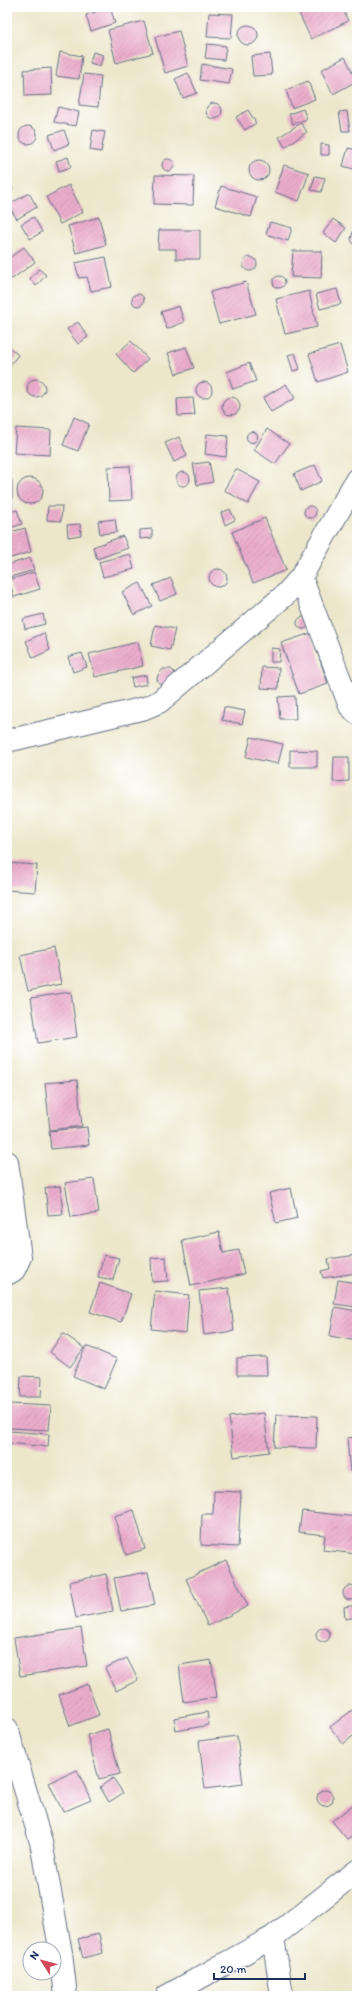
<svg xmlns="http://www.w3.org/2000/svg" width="364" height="2003" font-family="Itim,sans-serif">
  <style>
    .building { fill: url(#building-hatch) }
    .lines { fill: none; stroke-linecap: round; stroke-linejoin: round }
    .street-casing { stroke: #646f84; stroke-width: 24 }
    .street { stroke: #fff; stroke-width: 22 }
  </style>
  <defs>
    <pattern id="building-hatch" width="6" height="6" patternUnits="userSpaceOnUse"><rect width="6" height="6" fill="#ebaccb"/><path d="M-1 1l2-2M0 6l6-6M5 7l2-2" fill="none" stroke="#c994b1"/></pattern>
  </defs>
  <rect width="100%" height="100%" fill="#fff"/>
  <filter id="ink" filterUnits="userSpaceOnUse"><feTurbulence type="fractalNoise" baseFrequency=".025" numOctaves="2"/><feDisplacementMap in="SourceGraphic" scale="8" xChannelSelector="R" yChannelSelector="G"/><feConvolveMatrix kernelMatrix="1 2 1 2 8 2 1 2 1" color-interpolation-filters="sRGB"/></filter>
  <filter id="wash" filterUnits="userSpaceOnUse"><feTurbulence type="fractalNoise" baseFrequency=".012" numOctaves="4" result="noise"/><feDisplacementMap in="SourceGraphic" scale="16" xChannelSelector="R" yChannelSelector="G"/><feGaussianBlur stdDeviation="0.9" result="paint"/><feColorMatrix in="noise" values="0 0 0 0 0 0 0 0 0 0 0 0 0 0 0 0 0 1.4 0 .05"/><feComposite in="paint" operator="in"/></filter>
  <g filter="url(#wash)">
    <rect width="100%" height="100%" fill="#ece7cb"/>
    <g id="blocks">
      <path class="building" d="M110,7L115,23L91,31L86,15Z
        M296,7H342L348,21L311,39Z
        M209,13L233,14L231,38L207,37Z
        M144,21L153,53L116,63L108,30Z
        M238 35a10 10 0 1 1 20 0a10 10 0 1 1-20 0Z
        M179,31L188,66L165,73L155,37Z
        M207,44L226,46L224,60L205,58Z
        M60,52L82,56L79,79L56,76Z
        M93,52L103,55L100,66L90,63Z
        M270,54L272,75L253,76L251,56Z
        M345,57L357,81L333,94L321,70Z
        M202,64L232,69L229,84L200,80Z
        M51,68L52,95L25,96L24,70Z
        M188,73L197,93L183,98L175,79Z
        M84,74L101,76L98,107L79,105Z
        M308,81L315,99L292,108L286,90Z
        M206 111a8 8 0 1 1 16 0a8 8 0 1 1-16 0Z
        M58,107L79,112L76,126L54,122Z
        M303,109L307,119L293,124L289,114Z
        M248,110L256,123L245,130L236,117Z
        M347,111L350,131H342L339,112Z
        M301,123L307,132L285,147L279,137Z
        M19 135a9 9 0 1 1 18 0a9 9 0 1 1-18 0Z
        M64,130L69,144L54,150L49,135Z
        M93,130L105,132L101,152L90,150Z
        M321,144L329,145V155H321Z
        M348,148L357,150V170L343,166Z
        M68,157L71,167L59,171L56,161Z
        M162 165a6 6 0 1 1 12 0a6 6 0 1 1-12 0Z
        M249 170a10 10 0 1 1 20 0a10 10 0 1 1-20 0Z
        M284,165L309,173L299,201L275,192Z
        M155,175L194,176L193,205L154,204Z
        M315,176L325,178L321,192L311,190Z
        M7,179L13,190L7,194Z
        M69,185L83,212L60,224L46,197Z
        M221,186L257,197L251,217L215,206Z
        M29,193L37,207L17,219L8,205Z
        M34,217L42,232L30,239L21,224Z
        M99,217L106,245L76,253L68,226Z
        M333,219L346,228L336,243L323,233Z
        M270,222L292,228L288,241L266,234Z
        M159,230H200V259H176V249H158Z
        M357,230V247L352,242L351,239L353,232Z
        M24,247L35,262L12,279L7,273V260Z
        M293,251H322L321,278L291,277Z
        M243 264a7 7 0 1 1 14 0a7 7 0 1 1-14 0Z
        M106,257L112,287L91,291L87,277L79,278L75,263Z
        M39,269L46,275L36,286L30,279Z
        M273 282a6 6 0 1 1 12 0a6 6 0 1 1-12 0Z
        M246,282L256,314L219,324L210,292Z
        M337,289L341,304L320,309L316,294Z
        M309,291L317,327L285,334L276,299Z
        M132 300a6 6 0 1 1 12 0a6 6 0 1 1-12 0Z
        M179,306L184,322L167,329L161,312Z
        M78,322L88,337L78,344L67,329Z
        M131,341L148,359L133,373L116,354Z
        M7,345L18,355L10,365L7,362Z
        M340,345L348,372L318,382L309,354Z
        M186,347L194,368L176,374L168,353Z
        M295,353L300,369L293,371L288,355Z
        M249,363L256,381L233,389L227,372Z
        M27 388a9 9 0 1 1 18 0a9 9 0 1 1-18 0Z
        M196 390a8 8 0 1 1 16 0a8 8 0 1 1-16 0Z
        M286,384L295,398L271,412L263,398Z
        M222 406a9 9 0 1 1 18 0a9 9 0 1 1-18 0Z
        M193,398L195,415L178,416L177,399Z
        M74,417L89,424L78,451L63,445Z
        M16,428L51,430L50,455L14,453Z
        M267,429L289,444L275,464L254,450Z
        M246.5 437a5.5 5.5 0 1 1 11 0a5.5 5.5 0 1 1-11 0Z
        M207,434L228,436L226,457L205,454Z
        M179,437L187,456L174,462L165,443Z
        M209,462L213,482L197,485L193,464Z
        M315,465L322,481L301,491L294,474Z
        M130,466L132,500L109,501L108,467Z
        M236,469L260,482L248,504L224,490Z
        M176 479a7 7 0 1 1 14 0a7 7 0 1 1-14 0Z
        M17 491a13 13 0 1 1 26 0a13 13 0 1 1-26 0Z
        M7,480H12V510H7Z
        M304 512a6 6 0 1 1 12 0a6 6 0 1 1-12 0Z
        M48,506H62L61,521L47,520Z
        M230,509L235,520L225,525L221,513Z
        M17,510L22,524L7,529V513Z
        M265,518L286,570L253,583L232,532Z
        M115,519L117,532L100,534L98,521Z
        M80,524L81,535L68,537L67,525Z
        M25,528L31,552L7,559V533Z
        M152,529V538L140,539V530Z
        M123,536L128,548L97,559L93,547Z
        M130,554L134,569L103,577L99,562Z
        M30,558L34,570L10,577L7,565Z
        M209 578a9 9 0 1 1 18 0a9 9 0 1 1-18 0Z
        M34,572L40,589L14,597L9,580Z
        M171,578L177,594L160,601L153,585Z
        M140,583L152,606L134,615L122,592Z
        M43,614L45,624L25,629L23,619Z
        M297 623a6 6 0 1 1 12 0a6 6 0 1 1-12 0Z
        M155,625L175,629L170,650L151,646Z
        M44,633L50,650L33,658L26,641Z
        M311,633L328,684L299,694L281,643Z
        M138,642L143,666L95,677L89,654Z
        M271,648L280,649L279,662H271Z
        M82,653L87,667L73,672L68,657Z
        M262,667L279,668L278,689L261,688Z
        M163,669H171L176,674L164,688L158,682L157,679L158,675Z
        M146,675L147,684L133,687L131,678Z
        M295,696L296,719H280L278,697Z
        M224,707L245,711L242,724L222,720Z
        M251,737L283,744L278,764L246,757Z
        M290,750L317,751V767H290Z
        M334,757H349V781L333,782Z
        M7,863L37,865L35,892L7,890Z
        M54,948L61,984L28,991L20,955Z
        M71,992L77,1037L38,1043L31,998Z
        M77,1080L82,1126L50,1130L45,1083Z
        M87,1127L89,1145L51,1149L49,1131Z
        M94,1179L99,1213L71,1217L65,1183Z
        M60,1186L63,1214L48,1215L45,1188Z
        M291,1188L297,1218L276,1223L269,1193Z
        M219,1232L223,1253L239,1250L244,1274L191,1286L182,1240Z
        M104,1255L119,1258L113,1280L98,1277Z
        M357,1255V1273L323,1278L321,1271L330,1269L328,1259Z
        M166,1257L168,1281L152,1282L151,1258Z
        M338,1280L357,1283V1307L334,1304Z
        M100,1283L131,1294L121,1322L90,1312Z
        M229,1288L234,1331L204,1335L199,1291Z
        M155,1291L189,1295L186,1333L151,1329Z
        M335,1307L357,1311V1341L330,1336Z
        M63,1333L84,1348L70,1367L50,1352Z
        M86,1346L117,1359L104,1389L73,1376Z
        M266,1357L267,1375H237V1358Z
        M21,1376L42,1377L41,1397H20Z
        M10,1404L51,1406L49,1430L9,1428Z
        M264,1413L269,1452L234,1457L229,1417Z
        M276,1415L317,1416L316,1448L274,1447Z
        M9,1431L49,1434L48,1447L8,1443Z
        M357,1437V1471L350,1472L347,1438Z
        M214,1491L241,1492L238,1547L201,1545L202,1514H213Z
        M134,1510L145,1549L126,1555L114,1516Z
        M302,1511L357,1517V1554L323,1550L325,1535L299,1532Z
        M226,1560L248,1606L208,1626L186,1579Z
        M148,1572L155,1605L121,1611L114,1578Z
        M106,1574L113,1611L76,1618L69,1582Z
        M343 1593a7 7 0 1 1 14 0a7 7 0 1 1-14 0Z
        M357,1605V1617L345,1619L344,1607Z
        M316 1635a7 7 0 1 1 14 0a7 7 0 1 1-14 0Z
        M81,1628L87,1666L20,1676L14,1638Z
        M127,1658L138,1680L116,1691L105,1668Z
        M211,1660L217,1697L184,1702L179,1665Z
        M88,1684L99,1715L70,1726L59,1695Z
        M355,1708L357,1733L343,1744L330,1727Z
        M207,1712L209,1725L176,1731L174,1718Z
        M108,1729L120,1774L99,1779L87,1735Z
        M237,1736L243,1784L205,1789L199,1741Z
        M77,1770L91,1800L63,1812L49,1783Z
        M113,1778L123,1793L109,1802L100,1787Z
        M317 1798a8 8 0 1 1 16 0a8 8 0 1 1-16 0Z
        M353,1805L357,1810V1832L347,1839L332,1821Z
        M99,1934L103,1953L83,1958L78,1939Z"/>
    </g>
  </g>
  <g filter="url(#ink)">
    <use href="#blocks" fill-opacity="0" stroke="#646f84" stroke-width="1"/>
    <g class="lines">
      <defs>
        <path id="street" d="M301,577L350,706L357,713
          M7,741L145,708L159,702L285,595L301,577L357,479
          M7,1162L20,1257L14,1270L7,1274
          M7,1729L41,1842L61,1953L66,1996
          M273,1937L282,1996
          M167,1996L273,1937L357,1871"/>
      </defs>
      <use href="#street" class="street-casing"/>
      <use href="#street" class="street"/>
    </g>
  </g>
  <rect width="364" height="2003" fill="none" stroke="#fff" stroke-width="24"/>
  <g transform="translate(42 1961) rotate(306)"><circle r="19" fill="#ffffff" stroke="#a4acbf"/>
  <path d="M0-3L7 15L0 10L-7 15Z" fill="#d1495b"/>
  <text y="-6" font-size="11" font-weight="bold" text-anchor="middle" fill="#1b2f5e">N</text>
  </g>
  <path d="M214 1973v6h91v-6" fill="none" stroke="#1b2f5e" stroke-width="2"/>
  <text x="220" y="1973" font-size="12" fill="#1b2f5e" stroke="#ffffff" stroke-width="3" paint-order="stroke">20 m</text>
</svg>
